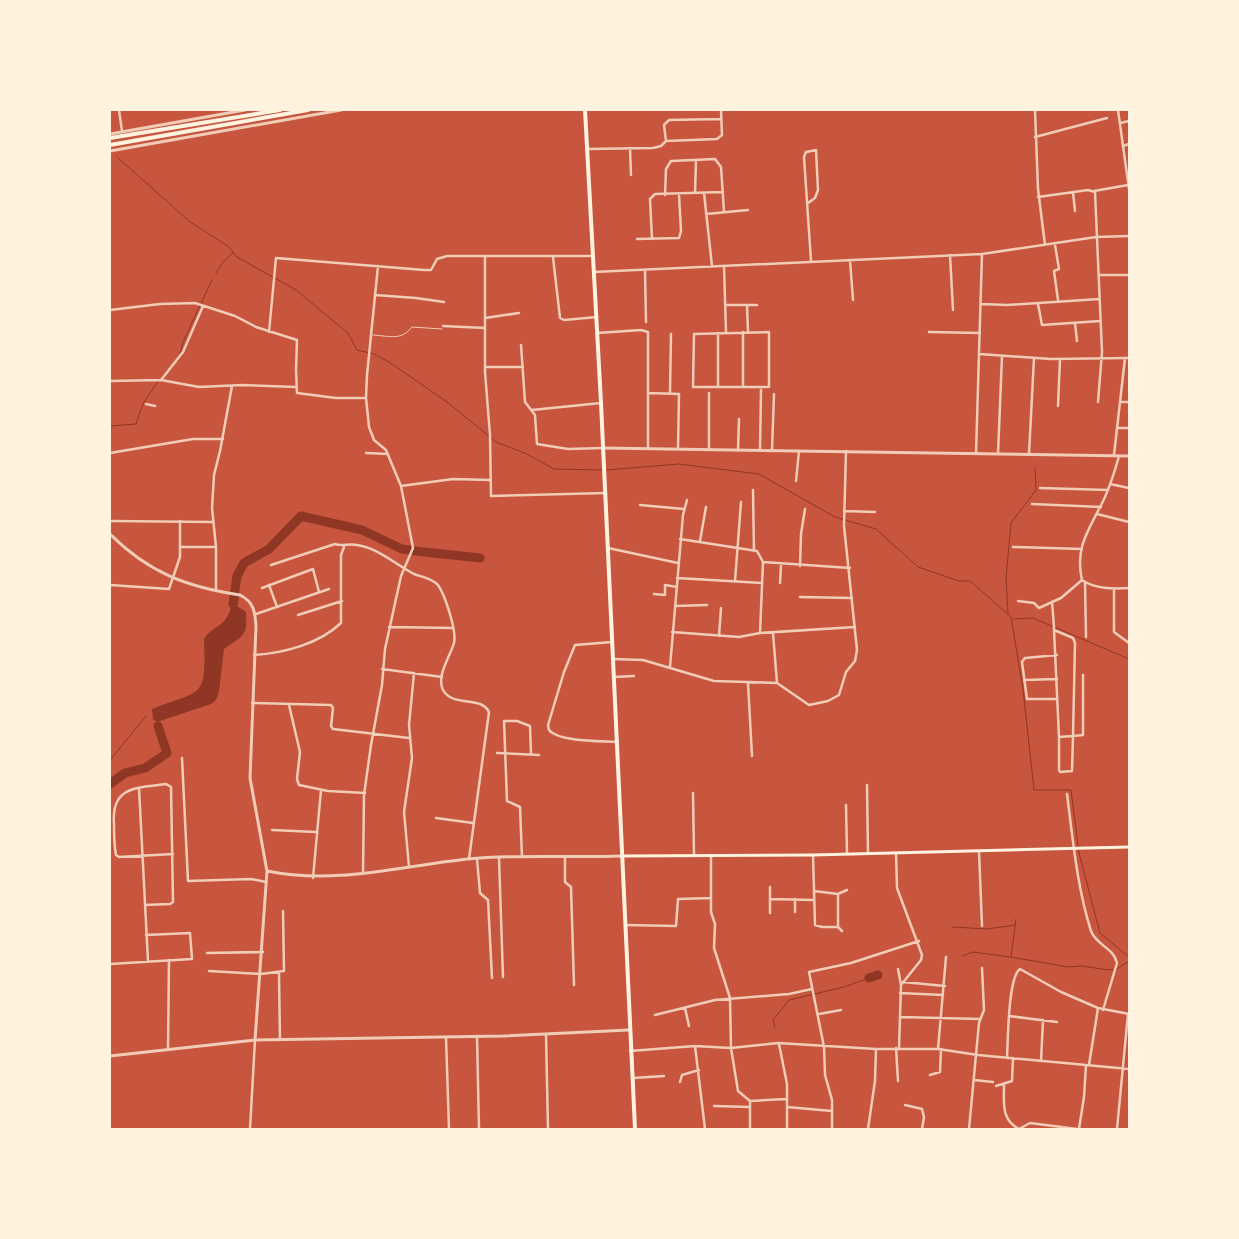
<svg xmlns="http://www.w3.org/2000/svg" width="1239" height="1239" font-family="Manrope,sans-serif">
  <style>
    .water { fill: #8f3625 }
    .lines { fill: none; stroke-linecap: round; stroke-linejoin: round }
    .stream { stroke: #8f3625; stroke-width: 1 }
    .river { stroke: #8f3625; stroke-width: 9 }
    .service { stroke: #f1ccb7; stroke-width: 1 }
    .minor { stroke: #f1ccb7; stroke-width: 2.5 }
    .tertiary { stroke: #f1ccb7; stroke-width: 3 }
    .secondary { stroke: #fff3e0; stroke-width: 3 }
    .primary { stroke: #fff3e0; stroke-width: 4 }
    .trunk { stroke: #fff3e0; stroke-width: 4 }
  </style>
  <rect width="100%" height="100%" fill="#c8553d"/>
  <path class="water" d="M234,592L239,598L237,606L246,612C248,637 242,636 224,649L219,691L216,700L211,704L157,722L153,719L152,709C203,689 206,700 204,639C209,630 219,627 225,620C232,612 231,601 234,592Z"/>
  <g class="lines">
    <path class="stream" d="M117,157L190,222L228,246L237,257L296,290L348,333L357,350L374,354L389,362L447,402L496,442L527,454L554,469L602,470
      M216,273L223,262L233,253
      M180,355L183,342L212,280
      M110,426L136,424L143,404L158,381
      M606,470L679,464L759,474L835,517L876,529L918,567L959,581H970L1011,617L1023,689L1034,790H1071L1079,853L1100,933L1129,957
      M1008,613L1006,578L1011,523L1036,490L1035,468
      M1013,619L1033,618L1129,659
      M110,760L146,716
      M1016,919L1011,957L1068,967L1083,966L1108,970L1117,969L1129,961
      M952,927L987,929L1015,925
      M962,956L973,952L1010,957
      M775,1028L773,1020L789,1000L844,987L869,978"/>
    <path class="river" d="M415,551L480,558
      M233,604L237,576L244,563L269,549L301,516L362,530L402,549L410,550
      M110,784L125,773L145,768L167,753L158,726
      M869,978L878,975"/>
    <path class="service" d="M373,335C390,336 401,341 412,327L442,329"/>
    <path class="minor" d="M119,110L122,131
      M1035,110L1038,189L1045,245
      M1118,110L1129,189
      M1120,123L1129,121
      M1035,137L1107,118
      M666,141L664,125L669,120L721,119
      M1123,146L1129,144
      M630,148L631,175
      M588,149L653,148L661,146L666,141L717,139L722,135L721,110
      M1094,191L1128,185
      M1073,192L1075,211
      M695,193L696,160
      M704,193L712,266
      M665,195L666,169L671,161L715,159L721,167L724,212
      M1038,197L1088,190L1095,192L1102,352L1098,402
      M808,203L815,198L818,190L816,150L806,152L804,157L811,261
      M706,214L748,210
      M637,239L679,238L681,231L679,195
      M652,239L650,199L655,194L723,192
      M1055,245L1059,269L1054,271L1058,300
      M950,255L953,310
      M485,256V372L490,435L491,496L606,493
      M553,257L560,318L564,320L597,317
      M850,260L853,300
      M724,266L726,333
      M645,270L646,322
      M594,272L982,254L1096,237L1129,236
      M1100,275H1129
      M375,295L416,298
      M416,298L444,302
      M981,304L1007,305L1099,299
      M1038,304L1042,325L1100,321
      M725,305H757
      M747,305L748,332
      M110,310L160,304L195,303L235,316L256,327L297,340L296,370L297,393L336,398H366
      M485,318L519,313
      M1075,323L1077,341
      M443,326L485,328
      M269,332L276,258L424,270H431L437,259L447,256H593
      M769,332V387H693L694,334Z
      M929,332L980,333
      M597,333L641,330L648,332V448
      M521,345L525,402L535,415L537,444L568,449L603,448
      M979,354L1051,359L1129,358
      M485,367H523
      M161,380L183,352L203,306
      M110,381L161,380L199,387L242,385L296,387
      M718,387V333
      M743,387V332
      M649,393L679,394L678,449
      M670,393L671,334
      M709,393V449
      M1121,402H1129
      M146,404L155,406
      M1058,406L1060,359
      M532,410L601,403
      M1118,428H1129
      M738,450L739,419
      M760,450L761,390
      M772,450L774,394
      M110,453L193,439H223
      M366,453L388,454
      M976,453L982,254
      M998,454L1002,356
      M1029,454L1034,358
      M1114,455L1125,358
      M1119,456C1114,474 1109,491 1100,507C1087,533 1075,549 1082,580C1095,589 1113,589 1129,588
      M796,481L799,451
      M1110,484L1129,488
      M401,486L453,479L490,480
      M1040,488L1108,490
      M753,490L754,551
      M1032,504L1101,507
      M640,505L684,509
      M844,511L875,512
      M1097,514L1129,522
      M110,521L213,522
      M680,539L757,551L763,562L850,568
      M700,541L706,507
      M180,547H216
      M1013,547L1082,549
      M608,548L678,563
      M271,565L335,544C343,547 348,543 357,545C378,548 395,564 414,574C422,577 432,578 438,585C445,595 457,631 454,643C450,657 436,676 443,690C453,708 481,695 489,712L469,859
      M800,566L801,534L805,509
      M677,578L762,583
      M735,581L741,502
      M1085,582L1086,637
      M780,583L781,565
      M110,585L169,589L180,557V521
      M269,585L277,607
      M262,588L313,569L319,592
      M1114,589V632L1129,643
      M216,591V547L212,508L214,475L220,451L232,386
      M654,594L665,595V585L677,587
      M800,597L852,598
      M1018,601L1034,603L1039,608L1061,598L1082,580
      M1052,602L1054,627V630L1059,737L1073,736L1075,643L1073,638L1054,630
      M675,606L707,605
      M256,614L329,589
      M298,615L342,601
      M389,627L453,628
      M672,632L739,637L760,633L855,627
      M760,633L763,562
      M773,633L777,683
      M719,636L721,608
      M612,642L575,645L564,672L548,725L549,730C559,742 601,741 616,742
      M254,655C284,653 319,644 341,623V555L344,547
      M1057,655L1025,658L1022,662L1027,699H1057
      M613,659L643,660L714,681L777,683L809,705L828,701L839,695L846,672L855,661L857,650L844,526L846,451
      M670,667L683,515L687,500
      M382,669L442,677
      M614,677L634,676
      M1024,680L1057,679
      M748,683L752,756
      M252,703L331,705L333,708L331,726L333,729L409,738
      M289,705L300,752L297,779L299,785L328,791L365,793
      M1059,737V770L1060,772L1072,771L1073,736L1083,735V675
      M497,753L539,755
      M182,758L188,881L251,879L266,882
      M867,785L868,854
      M139,788L148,961
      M693,793L694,855
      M1067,794C1073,840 1077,887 1091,931C1096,945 1114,948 1117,963L1103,1010
      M846,805L847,854
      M436,818L473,823
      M272,830L316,832
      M979,851L982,926
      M896,853L897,888L922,955L921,960L901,985
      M711,855V912L715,924L714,948L730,998L731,1048L738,1091L750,1101V1129
      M813,855L815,925L822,927H838
      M522,857L520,807L507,801L504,721H517L530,726L531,753
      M499,858L503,977
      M565,858V882L571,887L574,985
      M477,859L480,893L488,900L492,978
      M409,867L404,812L412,758L409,725L414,673
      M363,873L364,795L371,745L382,685L385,649L401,576L413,548L401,486L386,450L374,440L369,427L366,398L367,375L378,266
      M313,878L321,790
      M770,887V899L813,900
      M814,891L838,894V927L842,931
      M838,894L847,890
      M145,905L170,904L173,902L171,787L166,784C137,788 111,786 114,824C114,834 114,845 116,855L119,857L173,854
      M795,912V899
      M770,913V899
      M625,925L676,926L678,899L711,898
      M207,953L263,952
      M110,964L192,959L190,933L146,935
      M898,969L901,985L899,1049
      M209,971L261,974L284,971L283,911
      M279,974L280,1039
      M903,982L945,986
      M900,993L943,995
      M685,1008L689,1026
      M819,1014L841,1010
      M655,1015L715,1000L789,994L812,989
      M1009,1016L1057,1022
      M900,1017L980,1019
      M546,1034L548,1129
      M477,1036L479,1129
      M446,1037L449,1129
      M779,1044L787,1084V1129
      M695,1046L705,1129
      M896,1048L898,1081
      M168,1049L169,960
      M938,1049L946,957
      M630,1051L695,1046L731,1048L778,1043L876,1049H938L978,1055L1129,1069
      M1007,1058C1008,1041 1008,977 1020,969L1061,992L1098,1008L1129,1014
      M1041,1061L1043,1020
      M1089,1065L1098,1008
      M930,1075L940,1072L941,1049
      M633,1078L664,1076
      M974,1080L993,1082
      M680,1082L682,1075L699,1070
      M1004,1085C1004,1103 1001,1120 1019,1129
      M996,1086L1012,1081L1013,1058
      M750,1101L786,1099
      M905,1105L922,1109L924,1117L922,1129
      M714,1106L750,1107
      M787,1107L832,1111
      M250,1129L255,1040
      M832,1129V1100L825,1075L824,1047L809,972L851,963L919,941
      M868,1129L875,1081L876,1049
      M969,1129L979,1023L984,1010L982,968
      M1019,1129L1030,1123L1077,1129
      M1079,1129L1084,1097L1086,1065
      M1117,1129L1128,1014"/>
    <path class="tertiary" d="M110,134L245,110
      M110,151L341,110
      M603,448L1129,456
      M110,534C149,573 187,587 240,595C254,602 255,612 256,626L250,778L267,871L255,1040
      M267,871C336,885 400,866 468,859C519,854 570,858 621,856
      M110,1056L255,1040L503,1036L629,1030"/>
    <path class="secondary" d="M621,856L813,855L1129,847"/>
    <path class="primary" d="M585,110L601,403L635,1129"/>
    <path class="trunk" d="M110,138L280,110
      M110,145L308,110"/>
  </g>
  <rect width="1239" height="1239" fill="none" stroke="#fff3e0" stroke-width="222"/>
</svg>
